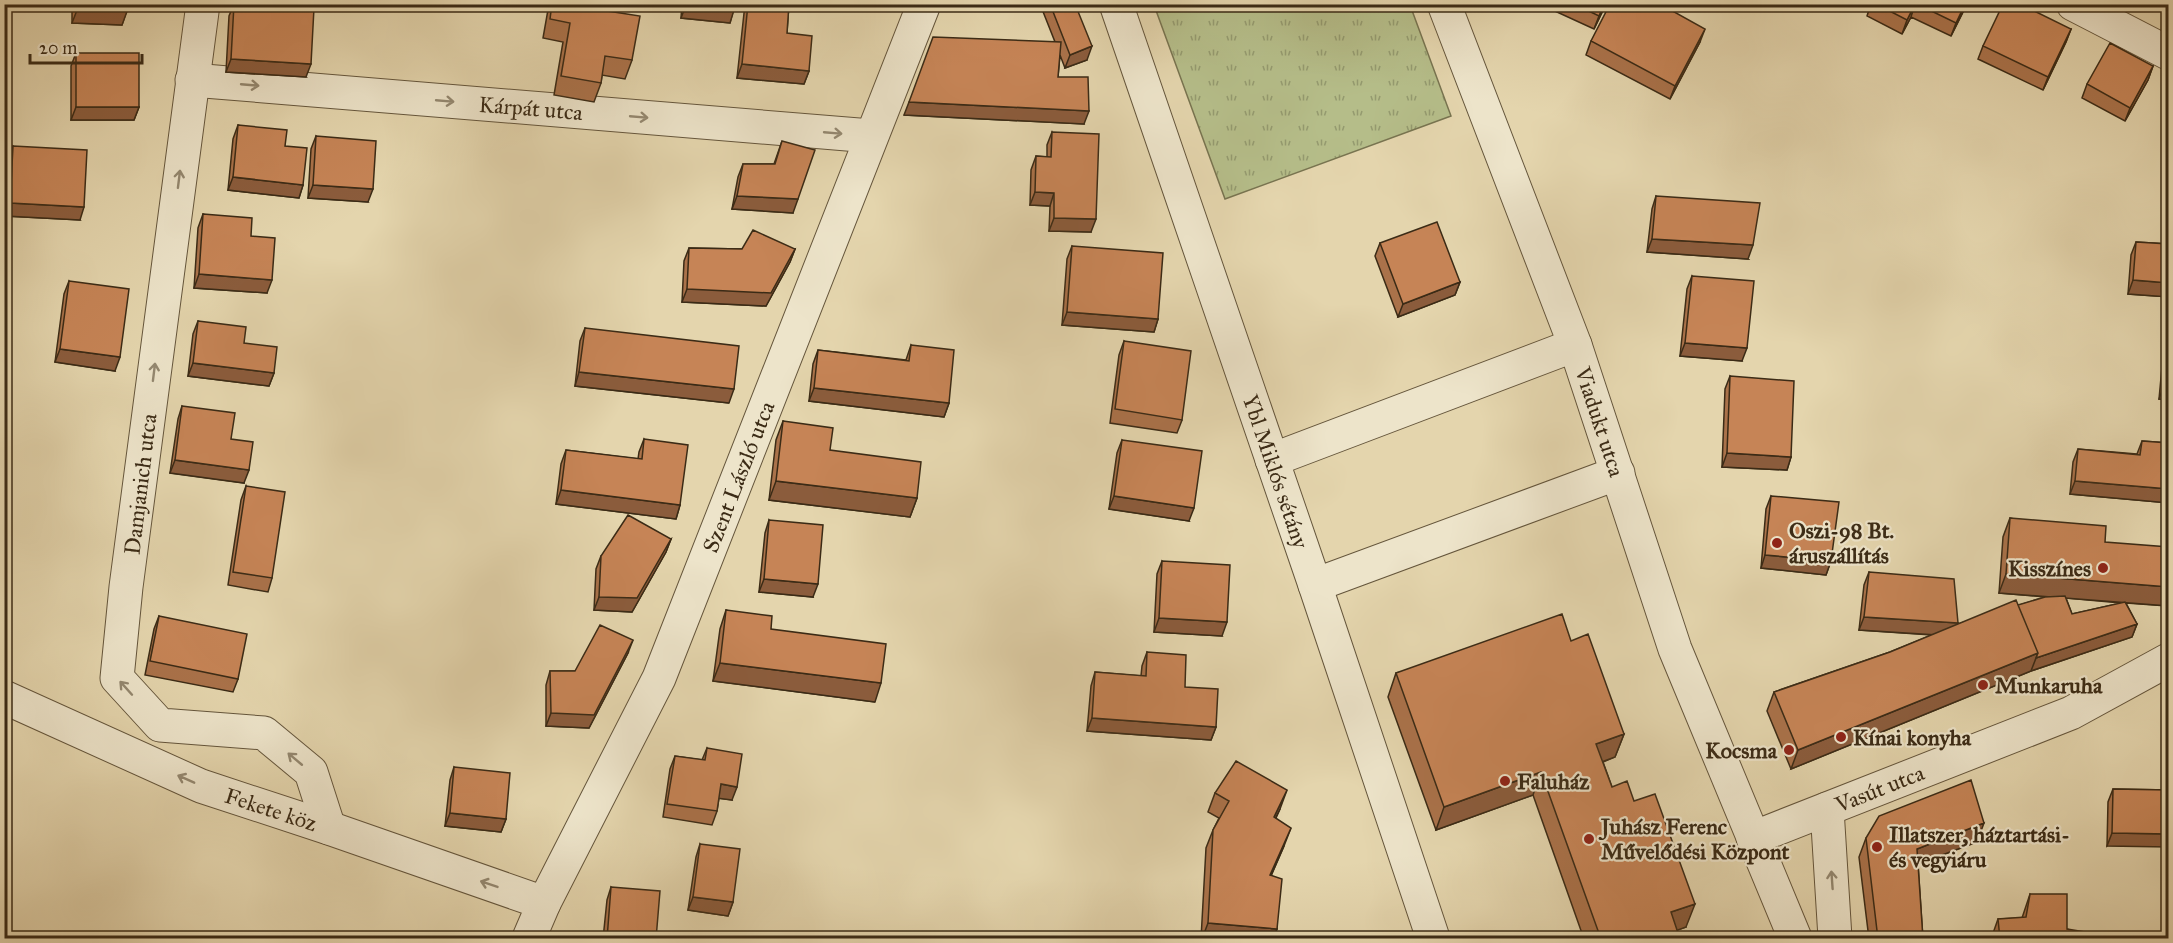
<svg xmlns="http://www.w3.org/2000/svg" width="2173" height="943" font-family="'IM FELL Great Primer',serif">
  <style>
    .park { fill: url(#park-tufts); stroke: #787450; stroke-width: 1.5 }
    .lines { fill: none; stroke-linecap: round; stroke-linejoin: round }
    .minor-casing { stroke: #65563c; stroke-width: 35 }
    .minor { stroke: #ede4ca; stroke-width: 33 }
    .wall { fill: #aa724a; stroke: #3b2b16; stroke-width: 1.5; fill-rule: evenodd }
    .shaded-wall { fill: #8b5c3c; stroke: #3b2b16; stroke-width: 1.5 }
    .building { fill: #c68456; stroke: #3b2b16; stroke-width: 1.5 }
    .oneway { stroke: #948870 }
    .poi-dot { fill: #8f2418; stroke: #ede4ca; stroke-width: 2 }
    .labels { text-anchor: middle; stroke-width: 4.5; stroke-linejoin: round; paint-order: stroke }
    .street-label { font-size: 22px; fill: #3b2b16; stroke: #ede4ca }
    .poi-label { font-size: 22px; font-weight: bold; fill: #3b2b16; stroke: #ede4ca; text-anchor: start }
  </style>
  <defs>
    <pattern id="park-tufts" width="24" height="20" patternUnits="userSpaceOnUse" patternTransform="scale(1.5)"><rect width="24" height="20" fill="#b5bd89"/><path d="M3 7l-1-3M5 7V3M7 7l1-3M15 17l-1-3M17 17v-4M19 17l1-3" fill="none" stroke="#949a6f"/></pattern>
  </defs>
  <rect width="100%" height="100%" fill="#e4d5ad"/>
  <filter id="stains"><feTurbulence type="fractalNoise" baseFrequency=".00333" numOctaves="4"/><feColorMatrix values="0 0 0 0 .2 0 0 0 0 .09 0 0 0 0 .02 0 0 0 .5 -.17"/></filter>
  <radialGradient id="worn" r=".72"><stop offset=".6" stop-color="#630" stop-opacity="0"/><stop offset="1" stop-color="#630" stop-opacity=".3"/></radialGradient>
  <path class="park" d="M1154,5H1410L1451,116L1225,199Z"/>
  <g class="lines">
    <defs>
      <g id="minor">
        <path d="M203,4L126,587L117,678L160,725L264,733L311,772L329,828"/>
        <path id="s1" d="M1116,4L1315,585L1433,938"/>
        <path id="s2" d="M1444,4L1575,345L1675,649L1795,938"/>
        <path d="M2073,4L2168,53"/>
        <path id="s3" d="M192,80L871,136"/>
        <path d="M1272,460L1575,345"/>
        <path d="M1315,585L1618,473"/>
        <path id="s4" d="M4,697L201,786L329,828L544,903"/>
        <path d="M1827,809L1835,938"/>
        <path id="s5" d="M1753,838L2071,713L2168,660"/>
        <path id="s6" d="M529,938L544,903L659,678L924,4"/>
      </g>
    </defs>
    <use href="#minor" class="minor-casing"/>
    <use href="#minor" class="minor"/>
  </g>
  <path class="wall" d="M72,4H129L122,25L72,23Z
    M234,4L306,77L226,72L229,16Z
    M549,4H609L608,11L632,60L625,79L602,75L601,83L594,102L554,95L563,42L543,38Z
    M682,4H735L730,23L681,18Z
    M745,4H789L787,33L809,71L804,84L737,78Z
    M1040,4H1075L1087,60L1065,68L1060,55L1058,77L1084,124L904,115L1055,42Z
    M1546,4H1606L1594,29L1546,7Z
    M1871,4H1967L1951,36L1911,17L1902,34L1867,16Z
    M2071,29L2066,42L2043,90L1978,59L1983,46Z
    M1591,41L1700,42L1670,99L1586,55Z
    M76,53L139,107L134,120H71V66Z
    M2153,66L2148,80L2125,121L2082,98L2087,84Z
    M238,125L285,146L303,185L299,198L228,190L233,139Z
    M1052,132L1091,232L1049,231L1050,206L1030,205L1031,170L1036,156L1047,157V145Z
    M316,136L368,202L308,198L311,149Z
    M782,141L793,213L732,209L738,177L743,164H774Z
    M13,146L80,220L5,216L8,159Z
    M1656,196L1748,259L1647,252L1652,209Z
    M203,214L251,236L267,293L194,288L198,228Z
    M2136,242L2169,244V297L2128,294L2131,255Z
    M1380,243L1460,282L1455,295L1398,317L1375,256Z
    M1072,246L1158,319L1154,332L1062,325L1067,259Z
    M689,248L742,249H795L790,262L766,306L682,302L684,261Z
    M1692,276L1742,361L1680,356L1687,289Z
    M69,281L115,371L55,362L64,294Z
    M198,321L244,343L274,373L269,386L188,376L193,334Z
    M585,328L729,403L575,386L580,341Z
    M1124,341L1182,420L1177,433L1110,423L1119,355Z
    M2168,343H2169V400L2159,399L2163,356Z
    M911,345L949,403L944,417L809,401L813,364L818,350L906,360Z
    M1730,376L1791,457L1787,470L1722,467L1725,389Z
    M182,406L231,439L244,483L170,473L178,419Z
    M783,421L830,450L917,498L910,517L769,500L776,440Z
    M644,439L680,505L676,519L556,504L561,464L566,450L638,459L639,452Z
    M1122,440L1189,521L1109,509L1117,453Z
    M2142,441L2169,443V503L2070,494L2073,462L2078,449L2137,454Z
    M246,486L272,578L268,592L228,585L241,500Z
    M1771,496L1831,561L1826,575L1761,568L1766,509Z
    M2010,518L2105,542L2169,606L2126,603L2137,624L2132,637L2031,671L1791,769L1767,711L1774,692L1890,652L1932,635L1859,630L1864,585L1869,572L1958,624L2045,597L1999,593L2003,537ZM2066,598L2121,603L2072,614Z
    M769,520L813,597L759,592L765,533Z
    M671,539L666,552L632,612L594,610L596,569L601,556Z
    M1162,561L1222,636L1154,632L1157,574Z
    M726,610L771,629L875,702L713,681L720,629Z
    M159,616L238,679L233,692L145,675L154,629Z
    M1571,641L1624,734L1615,757L1603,762L1612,787L1686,927L1677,930L1680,939H1584L1533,795L1436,830L1388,697L1396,673Z
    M1147,652L1185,687L1216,727L1211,740L1087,731L1091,686L1095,672L1141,676L1142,666Z
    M628,653L589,728L546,726V685L550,671H575Z
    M707,748L732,800L719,798L717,811L712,825L663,817L670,769L675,756L702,760Z
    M454,767L506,819L501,832L445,826L450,780Z
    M2113,789L2169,790L2107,846L2108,802Z
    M1215,793L1280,809L1276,818L1284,846L1271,876L1277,929L1273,939H1201L1206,848L1213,830L1219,818L1208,812Z
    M1866,838L1977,842L1918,864L1923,939H1869L1859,857Z
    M700,844L733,902L728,916L688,910L696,857Z
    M611,887L656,939H603L607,900Z
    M2030,894L2067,929L2097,939H1991L1998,919L2022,918Z"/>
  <path class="shaded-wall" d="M1604,4H1606L1594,29L1599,16Z
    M1915,4L1911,17L1902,34L1907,20Z
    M1965,4H1967L1951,36L1956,23Z
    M79,5L129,6L122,25L72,23Z
    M686,5L734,10L730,23L681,18Z
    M1705,29L1700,42L1670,99L1675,86Z
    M2071,29L2066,42L2043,90L2048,77Z
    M1092,46L1087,60L1065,68L1070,55Z
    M231,59L311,64L306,77L226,72Z
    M742,64L809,71L804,84L737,78Z
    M2153,66L2148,80L2125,121L2130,108Z
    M909,102L1089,111L1084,124L904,115Z
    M76,107H139L134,120H71Z
    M233,177L303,185L299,198L228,190Z
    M313,185L373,189L368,202L308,198Z
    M1035,192L1054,193L1050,206L1030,205Z
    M737,196L798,199L793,213L732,209Z
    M10,203L84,207L80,220L5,216Z
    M1054,218L1096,219L1091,232L1049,231Z
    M1652,239L1753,245L1748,259L1647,252Z
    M795,249L790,262L766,306L682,302L687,289Z
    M199,274L272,280L267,293L194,288Z
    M2133,280L2169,283V297L2128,294Z
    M1460,282L1455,295L1398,317L1403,304Z
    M1067,312L1158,319L1154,332L1062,325Z
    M1685,343L1747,348L1742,361L1680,356Z
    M60,349L120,357L115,371L55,362Z
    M193,363L274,373L269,386L188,376Z
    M579,372L734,389L729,403L575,386Z
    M2164,385L2169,386V400L2159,399Z
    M814,388L949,403L944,417L809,401Z
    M1727,453L1791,457L1787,470L1722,467Z
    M175,460L249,470L244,483L170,473Z
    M776,481L917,498L910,517L769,500Z
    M2075,481L2169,489V503L2070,494Z
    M561,490L680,505L676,519L556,504Z
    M1114,496L1194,508L1189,521L1109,509Z
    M671,539L666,552L632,612L594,610L599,597Z
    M1765,555L1831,561L1826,575L1761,568Z
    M2006,574L2169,587V606L1999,593Z
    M764,579L818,584L813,597L759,592Z
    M1864,617L1958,623L1953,636L1859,630Z
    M1159,618L1227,622L1222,636L1154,632Z
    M2137,624L2132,637L2031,671L2036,658Z
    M633,640L628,653L589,728L546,726L551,713Z
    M2038,653L2031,671L1791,769L1798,750Z
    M720,663L881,683L875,702L713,681Z
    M1092,718L1216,727L1211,740L1087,731Z
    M1624,734L1615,757L1588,767L1596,744Z
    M1541,772L1533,795L1436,830L1444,807Z
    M721,784L737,787L732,800L716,798Z
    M1287,790L1280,809L1267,835L1274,817Z
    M450,813L506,819L501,832L445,826Z
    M1984,823L1977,842L1910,867L1917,849Z
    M1291,828L1284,846L1263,894L1270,875Z
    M2112,833L2169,834V847L2107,846Z
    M693,897L733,902L728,916L688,910Z
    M1695,904L1686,927L1662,936L1671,912Z
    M1208,923L1277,929L1273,939H1202Z"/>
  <path class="building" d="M79,4H129V6Z
    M234,4H257L314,8L311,64L231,59Z
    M552,4H609L608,11L640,16L632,60L605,56L601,83L561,76L570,23L550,19Z
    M686,4H735L734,10Z
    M748,4H789L787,33L812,36L809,71L742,64Z
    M1050,4H1075L1092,46L1070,55Z
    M1574,4H1604L1599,16Z
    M1610,4H1660L1705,29L1675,86L1591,41Z
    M1876,4H1915L1907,20Z
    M1917,4H1965L1956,23Z
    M2003,4H2020L2071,29L2048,77L1983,46Z
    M933,37L1061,42L1058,77H1088L1089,111L909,102Z
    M2110,43L2153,66L2130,108L2087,84Z
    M76,53H139V107H76Z
    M238,125L287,130L285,146L307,148L303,185L233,177Z
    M1052,132L1099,134L1096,219L1054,218V193L1035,192L1036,156L1051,157Z
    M316,136L376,141L373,189L313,185Z
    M782,141L815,150L798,199L737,196L743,164H775Z
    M13,146L87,150L84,207L10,203Z
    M1656,196L1760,203L1753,245L1652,239Z
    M203,214L252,218L251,236L275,238L272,280L199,274Z
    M1437,222L1460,282L1403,304L1380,243Z
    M753,230L795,249L771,293L687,289L689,248L742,249Z
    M2136,242L2169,244V283L2133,280Z
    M1072,246L1163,253L1158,319L1067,312Z
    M1692,276L1754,281L1747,348L1685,343Z
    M69,281L129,289L120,357L60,349Z
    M198,321L246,327L244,343L277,347L274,373L193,363Z
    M585,328L739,346L734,389L579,372Z
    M1124,341L1191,351L1182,420L1115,409Z
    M2168,343H2169V386L2164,385Z
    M911,345L954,350L949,403L814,388L818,350L909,361Z
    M1730,376L1794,381L1791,457L1727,453Z
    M182,406L235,413L231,439L253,442L249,470L175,460Z
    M783,421L833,428L830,450L921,462L917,498L776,481Z
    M644,439L688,445L680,505L561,490L566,450L642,459Z
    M1122,440L1202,451L1194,508L1114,496Z
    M2142,441L2169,443V489L2075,481L2078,449L2140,455Z
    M246,486L285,492L272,578L233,572Z
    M1771,496L1839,502L1831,561L1765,555Z
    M628,515L671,539L637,598L599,597L601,556Z
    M2010,518L2106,526L2105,542L2169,547V587L2006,574Z
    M769,520L823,525L818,584L764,579Z
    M1162,561L1230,565L1227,622L1159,618Z
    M1869,572L1954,579L1958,623L1864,617Z
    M2065,596L2072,614L2125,602L2137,624L2036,658L2038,653L2018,605L2045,597Z
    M2016,600L2038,653L1798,750L1774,692L1890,652Z
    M726,610L772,616L771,629L886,644L881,683L720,663Z
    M1562,614L1571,641L1588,634L1624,734L1596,744L1612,787L1627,781L1634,801L1655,794L1695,904L1671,912L1680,939H1601L1541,772L1444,807L1396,673Z
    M159,616L247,634L238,679L150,661Z
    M600,625L633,640L594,715L551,713L550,671H575Z
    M1147,652L1186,655L1185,687L1218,689L1216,727L1092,718L1095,672L1146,676Z
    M707,748L742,754L737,787L721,784L717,811L667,804L675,756L705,760Z
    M1236,761L1287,790L1274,817L1291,828L1270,875L1282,879L1277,929L1208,923L1213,830L1229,801L1215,793Z
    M454,767L510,773L506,819L450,813Z
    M1971,780L1984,823L1917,849L1923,939H1878L1866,838L1879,816Z
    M2113,789L2169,790V834L2112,833Z
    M700,844L740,849L733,902L693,897Z
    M611,887L660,891L656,939H607Z
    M2030,894H2067V929L2097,934V939H2000L1998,919L2026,917Z"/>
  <defs><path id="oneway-shaft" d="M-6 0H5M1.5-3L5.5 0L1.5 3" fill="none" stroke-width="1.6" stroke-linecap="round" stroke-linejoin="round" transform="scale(1.5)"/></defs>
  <g class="oneway">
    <use href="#oneway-shaft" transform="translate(250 85) rotate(5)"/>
    <use href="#oneway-shaft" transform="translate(445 101) rotate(5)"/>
    <use href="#oneway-shaft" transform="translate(639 117) rotate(5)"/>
    <use href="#oneway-shaft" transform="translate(833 133) rotate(5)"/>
    <use href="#oneway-shaft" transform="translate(179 179) rotate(-83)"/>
    <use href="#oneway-shaft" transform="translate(154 372) rotate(-83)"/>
    <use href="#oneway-shaft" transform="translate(126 688) rotate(-132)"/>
    <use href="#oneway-shaft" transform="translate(295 759) rotate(-140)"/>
    <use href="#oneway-shaft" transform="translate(186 779) rotate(-156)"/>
    <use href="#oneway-shaft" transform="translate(1832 880) rotate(-94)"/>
    <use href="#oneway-shaft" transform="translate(489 884) rotate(-161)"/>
  </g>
  <g class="poi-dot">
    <circle cx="1777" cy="543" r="6"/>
    <circle cx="2103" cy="568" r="6"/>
    <circle cx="1983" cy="685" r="6"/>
    <circle cx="1841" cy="737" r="6"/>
    <circle cx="1789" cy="750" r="6"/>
    <circle cx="1505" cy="781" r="6"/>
    <circle cx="1589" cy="839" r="6"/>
    <circle cx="1877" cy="847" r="6"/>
  </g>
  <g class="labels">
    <g class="street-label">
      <text dy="8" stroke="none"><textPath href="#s3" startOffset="340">Kárpát utca</textPath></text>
      <text dy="8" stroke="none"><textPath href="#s2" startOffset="446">Viadukt utca</textPath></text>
      <text dy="8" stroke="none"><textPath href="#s1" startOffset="494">Ybl Miklós sétány</textPath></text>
      <text dy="8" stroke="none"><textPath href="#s6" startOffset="507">Szent László utca</textPath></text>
      <text transform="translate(140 484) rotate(-83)" y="8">Damjanich utca</text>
      <text dy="8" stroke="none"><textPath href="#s5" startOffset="136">Vasút utca</textPath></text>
      <text dy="8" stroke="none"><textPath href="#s4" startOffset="290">Fekete köz</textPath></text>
    </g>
    <g class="poi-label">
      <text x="1789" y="538">Oszi-98 Bt.<tspan x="1789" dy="25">áruszállítás</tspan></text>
      <text x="2091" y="576" text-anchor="end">Kisszínes</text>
      <text x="1995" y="693">Munkaruha</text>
      <text x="1853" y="745">Kínai konyha</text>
      <text x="1777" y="758" text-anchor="end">Kocsma</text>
      <text x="1517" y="789">Faluház</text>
      <text x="1601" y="834">Juhász Ferenc<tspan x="1601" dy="25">Művelődési Központ</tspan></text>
      <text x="1889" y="842">Illatszer, háztartási-<tspan x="1889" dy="25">és vegyiáru</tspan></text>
    </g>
  </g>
  <rect width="2173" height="943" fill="none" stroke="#e4d5ad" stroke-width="24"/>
  <rect x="6" y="6" width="2161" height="931" fill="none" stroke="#3b2b16" stroke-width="3"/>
  <rect x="12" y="12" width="2149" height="919" fill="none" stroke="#3b2b16" stroke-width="1.5"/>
  <path d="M30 54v9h112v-9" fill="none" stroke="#3b2b16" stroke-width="3"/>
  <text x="39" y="54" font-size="18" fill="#3b2b16" stroke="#ede4ca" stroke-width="4.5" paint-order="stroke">20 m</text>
  <rect width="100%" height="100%" filter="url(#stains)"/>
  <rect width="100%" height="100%" fill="url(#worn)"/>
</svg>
